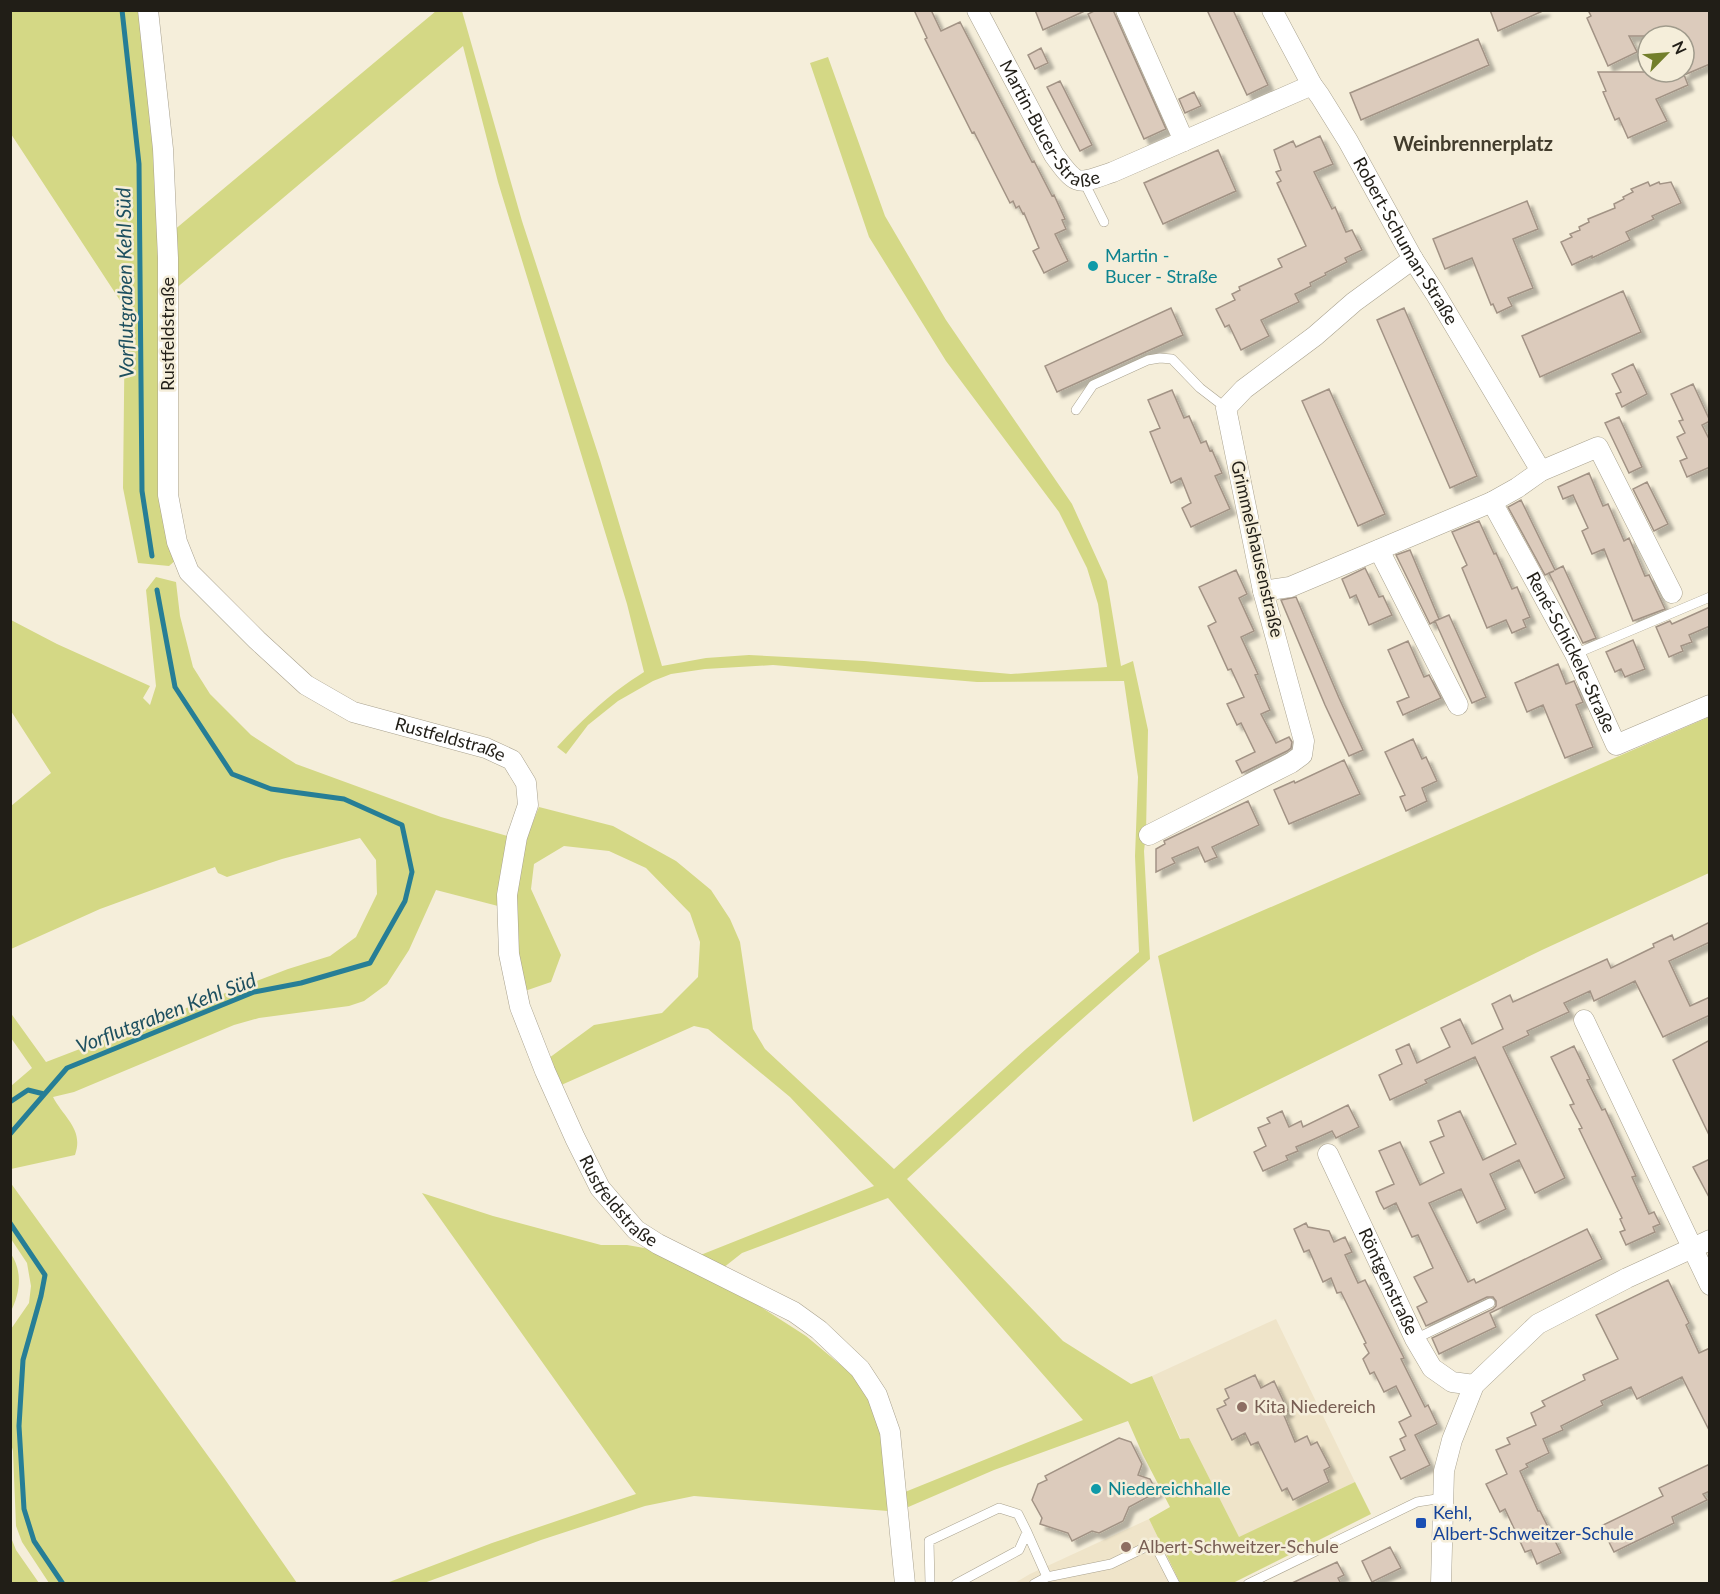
<svg xmlns="http://www.w3.org/2000/svg" width="1720" height="1594" font-family="Lato,sans-serif">
  <style>
    .built { fill: #efe4c9 }
    .green { fill: #d4d885 }
    .lines { fill: none; stroke-linecap: round; stroke-linejoin: round }
    .stream { stroke: #267e96; stroke-width: 5 }
    .building { fill: #dccbbc; stroke: #a29385; stroke-width: 1.5; filter: url(#shadow) }
    .lane-casing { stroke: #a9a28f; stroke-width: 10 }
    .street-casing { stroke: #a9a28f; stroke-width: 21 }
    .lane { stroke: #fff; stroke-width: 9 }
    .street { stroke: #fff; stroke-width: 20 }
    .culture-dot { fill: #0f9aa8; stroke: #f5eeda; stroke-width: 2 }
    .education-dot { fill: #8d6e63; stroke: #f5eeda; stroke-width: 2 }
    .transit-dot { fill: #1a4fb4; stroke: #f5eeda; stroke-width: 2 }
    .labels { text-anchor: middle; stroke-width: 5; stroke-linejoin: round; paint-order: stroke }
    .street-label { font-size: 18px; fill: #211e17; stroke: #f5eeda }
    .culture-label { font-size: 18px; fill: #0d838f; stroke: #f5eeda; text-anchor: start }
    .education-label { font-size: 18px; fill: #785e54; stroke: #f5eeda; text-anchor: start }
    .transit-label { font-size: 18px; fill: #164399; stroke: #f5eeda; text-anchor: start }
    .neighbourhood-label { font-size: 20px; font-weight: bold; fill: #423c2c; stroke: #f5eeda }
    .water-label { font-size: 20px; font-style: italic; fill: #1d4f5f; stroke: #f5eeda }
  </style>
  <defs>
    <filter id="shadow"><feDropShadow dx="5.5" dy="5.5" stdDeviation="1.5" flood-color="#0004"/></filter>
  </defs>
  <rect width="100%" height="100%" fill="#f5eeda"/>
  <path class="built" d="M1276,1319L1355,1482L1239,1538L1189,1438L1181,1439L1152,1376Z
    M1149,1519L1180,1583L1013,1584L1030,1574Z"/>
  <path class="green" d="M10,11H141L157,172L177,559L169,566L138,563L123,488L125,308L11,134Z
    M436,11H462L522,221L600,460L662,666L706,658L749,655L864,661L1011,674L1107,667L1098,604L1087,568L1059,512L946,361L869,237L810,63L828,57L885,216L946,320L1072,504L1107,581L1121,666L1133,661L1148,730L1146,833L1144,851L1150,959L1063,1036L907,1179L1063,1341L1131,1384L1152,1376L1180,1439L1189,1438L1239,1537L1355,1482L1371,1514L1233,1583H1180L1149,1519L1170,1507L1143,1455L1128,1421L994,1470L906,1508L905,1492L1083,1420L888,1198L742,1253L723,1268L698,1256L874,1186L790,1097L708,1029L694,1026L559,1086L549,1058L594,1025L662,1013L698,977L700,942L690,913L646,868L609,851L564,846L534,864L531,889L561,955L551,982L522,992L510,934L521,852L539,807L613,826L676,861L711,890L730,919L740,942L753,1029L765,1049L894,1169L1026,1049L1139,952L1135,856L1138,777L1124,681L977,682L773,665L705,669L671,674L653,681L618,701L588,725L566,754L557,747C585,717 609,694 644,672L627,604L498,182L463,46L174,290L173,231Z
    M156,577L176,582L180,616L193,667L210,694L251,735L296,764L441,817L511,837L498,906L436,890L409,950L387,984L364,1001L349,1006L259,1018L234,1025L74,1092L53,1097C64,1118 84,1129 75,1155L11,1169V1086L32,1068L11,1038L10,1012L46,1062L288,969L330,956L356,937L377,894L376,860L360,838L282,859L227,877L218,873L215,867L100,909L11,949V806L51,773L11,711V620L57,644L150,686L143,698L150,705L156,686L146,590Z
    M1709,717V873L1542,950L1193,1122L1158,956Z
    M10,1182L224,1478L297,1583H49L22,1542L16,1526L13,1451L10,1440L11,1329L29,1303L31,1286L27,1263L11,1239Z
    M422,1193L493,1216L601,1245H627L650,1249L736,1291L806,1336L854,1376L874,1407L883,1443L888,1511L694,1496L645,1506L541,1540L424,1583L384,1584L492,1543L636,1494Z
    M11,1254C23,1272 20,1293 11,1311Z
    M10,1535L16,1550L39,1583H11Z"/>
  <g class="lines">
    <path class="stream" d="M122,10L139,164L142,491L152,556
      M10,1102L28,1090L44,1094
      M10,1134L67,1068L254,992L301,983L370,963L405,901L412,872L402,825L344,799L271,789L232,774L175,687L157,590
      M10,1223L45,1275L41,1296L23,1360L19,1426L24,1509L34,1541L63,1584"/>
  </g>
  <path class="building" d="M914,10H931L941,31L960,22L1032,162L1034,161L1052,196L1054,195L1065,219L1062,220L1066,229L1055,234L1068,261L1044,273L1033,251L1039,248L1024,213L1023,214L1019,206L1016,208L1013,201L1010,203L974,132L972,133L925,39L927,38Z
    M1035,10H1087L1043,30Z
    M1096,10H1113L1166,129L1144,139L1088,14Z
    M1207,10H1233L1268,85L1247,95Z
    M1490,10H1545L1498,31Z
    M1588,10H1710V64L1684,75V36H1629L1637,52L1608,66L1587,18L1591,16Z
    M1478,39L1489,65L1361,120L1350,93Z
    M1041,48L1048,63L1035,69L1028,55Z
    M1598,72H1683L1688,85L1656,99L1667,121L1628,138L1619,118L1615,120L1603,92L1606,91Z
    M1060,81L1092,145L1080,151L1047,87Z
    M1194,92L1201,106L1185,113L1179,99Z
    M1320,136L1333,164L1314,172L1332,209L1335,207L1346,232L1352,230L1362,250L1345,258L1347,262L1325,273L1326,275L1310,283L1311,286L1295,294L1299,302L1261,320L1269,336L1241,350L1229,325L1225,327L1216,309L1235,300L1232,294L1240,290L1239,287L1282,267L1278,259L1306,246L1277,183L1281,181L1276,172L1281,170L1274,150L1293,141L1296,147Z
    M1218,150L1236,191L1163,224L1144,183Z
    M1648,182L1650,186L1659,182L1660,184L1671,182L1681,203L1652,216L1654,219L1626,232L1630,240L1592,258V256L1572,265L1561,242L1572,237L1570,234L1580,230L1579,227L1589,222L1588,219L1615,208L1614,204L1624,199L1623,197L1633,192L1631,189Z
    M1527,201L1538,229L1513,239L1533,288L1508,298L1512,306L1497,313L1493,304L1491,305L1472,258L1445,269L1433,239Z
    M1623,291L1641,332L1540,377L1522,336Z
    M1171,308L1183,335L1057,392L1045,366Z
    M1404,308L1477,476L1450,488L1377,320Z
    M1633,364L1647,394L1622,407L1616,394L1621,392L1612,374Z
    M1693,384L1710,421L1702,425L1710,441V467L1687,477L1680,461L1687,458L1677,437L1685,433L1679,421L1683,420L1671,394Z
    M1329,389L1385,514L1358,526L1302,401Z
    M1172,390L1184,418L1189,416L1201,443L1206,441L1210,451L1212,450L1222,473L1215,476L1230,509L1191,527L1182,508L1191,503L1181,478L1171,483L1150,432L1160,428L1148,400Z
    M1619,417L1642,467L1629,473L1605,423Z
    M1589,473L1603,506L1608,504L1624,541L1629,538L1645,576L1649,575L1665,609L1633,621L1604,549L1592,554L1582,531L1588,528L1573,495L1563,499L1558,487Z
    M1647,482L1668,524L1654,531L1633,489Z
    M1521,500L1555,570L1563,566L1596,638L1583,643L1549,573L1554,571L1545,575L1508,507Z
    M1479,521L1494,554L1496,553L1512,589L1517,587L1530,617L1523,620L1526,627L1512,633L1506,620L1487,628L1462,568L1467,565L1452,532Z
    M1410,550L1439,619L1430,624L1396,555Z
    M1365,568L1379,597L1383,596L1392,615L1369,625L1356,595L1350,598L1342,579Z
    M1236,570L1247,594L1239,598L1254,631L1241,637L1258,674L1255,675L1270,710L1261,714L1276,743L1289,737L1292,742L1291,748L1287,751L1242,773L1236,761L1255,752L1241,723L1237,725L1227,704L1244,697L1231,669L1228,670L1208,626L1216,622L1199,587Z
    M1296,597L1339,698L1363,750L1349,756L1325,705L1281,600Z
    M1710,607V626L1689,635L1692,642L1681,646L1683,651L1669,657L1656,627L1670,621L1672,624Z
    M1449,615L1486,697L1472,703L1435,621Z
    M1633,640L1645,669L1625,677L1621,669L1615,672L1606,652Z
    M1408,641L1424,677L1429,675L1441,698L1403,715L1397,702L1409,697L1388,650Z
    M1558,664L1566,684L1574,681L1583,702L1576,705L1593,747L1565,758L1543,705L1527,712L1515,683Z
    M1413,739L1422,759L1426,757L1437,781L1422,788L1427,801L1406,811L1400,797L1405,795L1385,752Z
    M1344,760L1360,794L1289,824L1274,790L1294,781L1295,783Z
    M1248,801L1259,825L1212,847L1217,857L1205,862L1198,847L1172,858L1175,863L1156,872V849L1165,844L1164,841Z
    M1710,922V942L1669,961L1690,1006L1710,997V1015L1663,1037L1635,981L1594,1001L1590,991L1564,1003L1569,1012L1527,1031L1529,1035L1503,1047L1565,1178L1535,1193L1519,1160L1490,1174L1506,1209L1477,1223L1461,1189L1429,1203L1468,1282L1474,1279L1476,1283L1587,1229L1602,1259L1490,1313L1496,1327L1439,1354L1432,1338L1493,1309L1496,1306V1301L1493,1297H1487L1426,1326L1417,1307L1427,1302L1414,1277L1433,1268L1418,1235L1412,1237L1396,1203L1384,1209L1380,1202L1376,1192L1394,1184L1379,1151L1400,1142L1420,1185L1444,1173L1430,1142L1444,1136L1438,1121L1460,1111L1483,1160L1516,1144L1475,1057L1425,1080L1427,1083L1390,1100L1379,1075L1402,1064L1396,1050L1409,1044L1417,1063L1450,1047L1441,1028L1460,1019L1472,1044L1503,1029L1492,1004L1510,995L1513,1002L1607,959L1611,968L1654,947L1653,944L1672,935L1674,940Z
    M1710,1040V1137L1673,1060Z
    M1574,1046L1590,1079L1587,1080L1602,1110L1605,1109L1636,1176L1632,1177L1649,1214L1654,1212L1660,1224L1653,1227L1655,1232L1626,1245L1620,1232L1625,1230L1620,1219L1622,1218L1579,1129L1582,1128L1570,1105L1574,1104L1551,1057Z
    M1348,1105L1359,1127L1336,1138L1332,1131L1310,1141L1296,1147L1298,1151L1286,1156L1288,1160L1263,1171L1254,1152L1266,1146L1258,1128L1270,1123L1267,1118L1282,1111L1289,1127L1301,1121L1303,1127Z
    M1710,1159V1199L1693,1167Z
    M1306,1223L1308,1227L1329,1231L1334,1242L1345,1237L1352,1252L1345,1255L1358,1283L1365,1280L1404,1358L1401,1359L1425,1407L1428,1405L1437,1424L1415,1435L1430,1465L1401,1479L1390,1457L1405,1450L1400,1439L1406,1436L1399,1422L1411,1416L1396,1386L1384,1392L1374,1372L1370,1374L1363,1359L1369,1353L1364,1344L1366,1343L1341,1292L1337,1293L1331,1278L1323,1282L1309,1250L1304,1252L1294,1229Z
    M1668,1280L1689,1323L1686,1325L1699,1353L1710,1348V1432L1682,1377L1637,1399L1631,1387L1601,1401L1603,1405L1561,1426L1563,1430L1543,1439L1549,1453L1526,1464L1528,1467L1520,1471L1538,1511H1540L1561,1553L1537,1564L1531,1550L1525,1552L1505,1509L1500,1512L1486,1484L1507,1474L1496,1450L1510,1444L1507,1438L1536,1425L1531,1413L1545,1406L1542,1401L1585,1380L1583,1375L1618,1359L1596,1315Z
    M1255,1375L1261,1388L1274,1381L1288,1411L1283,1413L1295,1442L1307,1436L1311,1445L1317,1442L1330,1467L1324,1470L1329,1482L1293,1500L1287,1488L1282,1491L1258,1442L1251,1445L1245,1433L1232,1440L1217,1409L1226,1405L1224,1401L1229,1398L1225,1389Z
    M1119,1438L1131,1442L1142,1464L1138,1475L1150,1479L1157,1492L1129,1507L1123,1521L1099,1533L1092,1531L1072,1541L1068,1533L1040,1524L1042,1518L1032,1500L1038,1484L1047,1480L1045,1476Z
    M1710,1464V1491L1703,1494L1707,1500L1672,1517L1674,1523L1614,1552L1601,1526L1663,1496L1659,1488Z
    M1390,1547L1401,1568L1372,1582L1362,1561Z
    M1337,1562L1344,1575L1338,1578L1341,1584H1290Z"/>
  <g class="lines">
    <defs>
      <path id="lane" d="M1084,182L1104,222
        M1076,410L1093,385L1148,360L1160,358L1172,359L1200,388L1226,408
        M1575,654L1710,597
        M1415,1339L1490,1303
        M1027,1532L1047,1577
        M930,1584L929,1541L999,1508L1018,1514L1027,1532L1019,1550L956,1584
        M1034,1584L1047,1577L1111,1564L1154,1543L1175,1584
        M1248,1584L1417,1502L1443,1498"/>
      <g id="street">
        <path id="s1" d="M148,10L163,149L168,258V495L177,542L189,572L257,640L306,685L353,712L486,748L512,760L526,783L528,805L517,837L507,895L509,954L520,1007L545,1071L575,1138L600,1188L636,1230L658,1244L794,1312L819,1330L860,1369L877,1395L890,1432L905,1584"/>
        <path id="s2" d="M977,10L1054,155C1078,188 1077,184 1113,172L1312,85"/>
        <path d="M1126,10L1184,141"/>
        <path id="s3" d="M1272,10L1312,85L1320,96L1348,141L1413,259L1435,293L1541,471"/>
        <path id="s4" d="M1492,502L1575,654L1616,745L1710,705"/>
        <path d="M1379,550L1458,705"/>
        <path d="M1263,591L1290,587L1492,502L1517,488L1541,471L1598,447L1672,593"/>
        <path d="M1149,835L1291,763L1302,755L1304,741L1263,591L1226,408L1244,389L1315,336L1354,302L1413,259"/>
        <path d="M1584,1020L1710,1285"/>
        <path id="s5" d="M1328,1154L1415,1339L1432,1368L1452,1382L1474,1385"/>
        <path d="M1441,1584L1444,1471L1452,1440L1474,1385L1538,1324L1627,1278L1710,1240"/>
      </g>
    </defs>
    <use href="#lane" class="lane-casing"/>
    <use href="#street" class="street-casing"/>
    <use href="#lane" class="lane"/>
    <use href="#street" class="street"/>
  </g>
  <g class="culture-dot">
    <circle cx="1093" cy="266" r="6"/>
    <circle cx="1096" cy="1489" r="6"/>
  </g>
  <g class="education-dot">
    <circle cx="1242" cy="1407" r="6"/>
    <circle cx="1126" cy="1547" r="6"/>
  </g>
  <rect class="transit-dot" x="1415" y="1517" width="12" height="12" rx="3"/>
  <g class="labels">
    <g class="street-label">
      <text dy="6" stroke="none"><textPath href="#s2" startOffset="140">Martin-Bucer-Straße</textPath></text>
      <text dy="6" stroke="none"><textPath href="#s3" startOffset="267">Robert-Schuman-Straße</textPath></text>
      <text transform="translate(168 334) rotate(-90)" y="6">Rustfeldstraße</text>
      <text transform="translate(1257 549) rotate(77)" y="6">Grimmelshausenstraße</text>
      <text dy="6" stroke="none"><textPath href="#s4" startOffset="170">René-Schickele-Straße</textPath></text>
      <text dy="6" stroke="none"><textPath href="#s1" startOffset="884">Rustfeldstraße</textPath></text>
      <text dy="6" stroke="none"><textPath href="#s1" startOffset="1424">Rustfeldstraße</textPath></text>
      <text dy="6" stroke="none"><textPath href="#s5" startOffset="141">Röntgenstraße</textPath></text>
    </g>
    <g class="culture-label">
      <text x="1105" y="262">Martin -<tspan x="1105" dy="21">Bucer - Straße</tspan></text>
      <text x="1108" y="1495">Niedereichhalle</text>
    </g>
    <g class="education-label">
      <text x="1254" y="1413">Kita Niedereich</text>
      <text x="1138" y="1553">Albert-Schweitzer-Schule</text>
    </g>
    <g class="transit-label">
      <text x="1433" y="1519">Kehl,<tspan x="1433" dy="21">Albert-Schweitzer-Schule</tspan></text>
    </g>
    <g class="neighbourhood-label">
      <text x="1473" y="151">Weinbrennerplatz</text>
    </g>
    <g class="water-label">
      <text transform="translate(125 283) rotate(-91)" y="7">Vorflutgraben Kehl Süd</text>
      <text transform="translate(166 1013) rotate(-21)" y="7">Vorflutgraben Kehl Süd</text>
    </g>
  </g>
  <rect width="1720" height="1594" fill="none" stroke="#211e17" stroke-width="24"/>
  <g transform="translate(1666 54) rotate(65)"><circle r="28" fill="#f5eeda" stroke="#a09b8c" stroke-width="1.5"/>
  <path d="M0-4.5L10 22L0 15L-10 22Z" fill="#727e2b"/>
  <text y="-9" font-size="16" font-weight="bold" text-anchor="middle" fill="#211e17">N</text>
  </g>
</svg>
